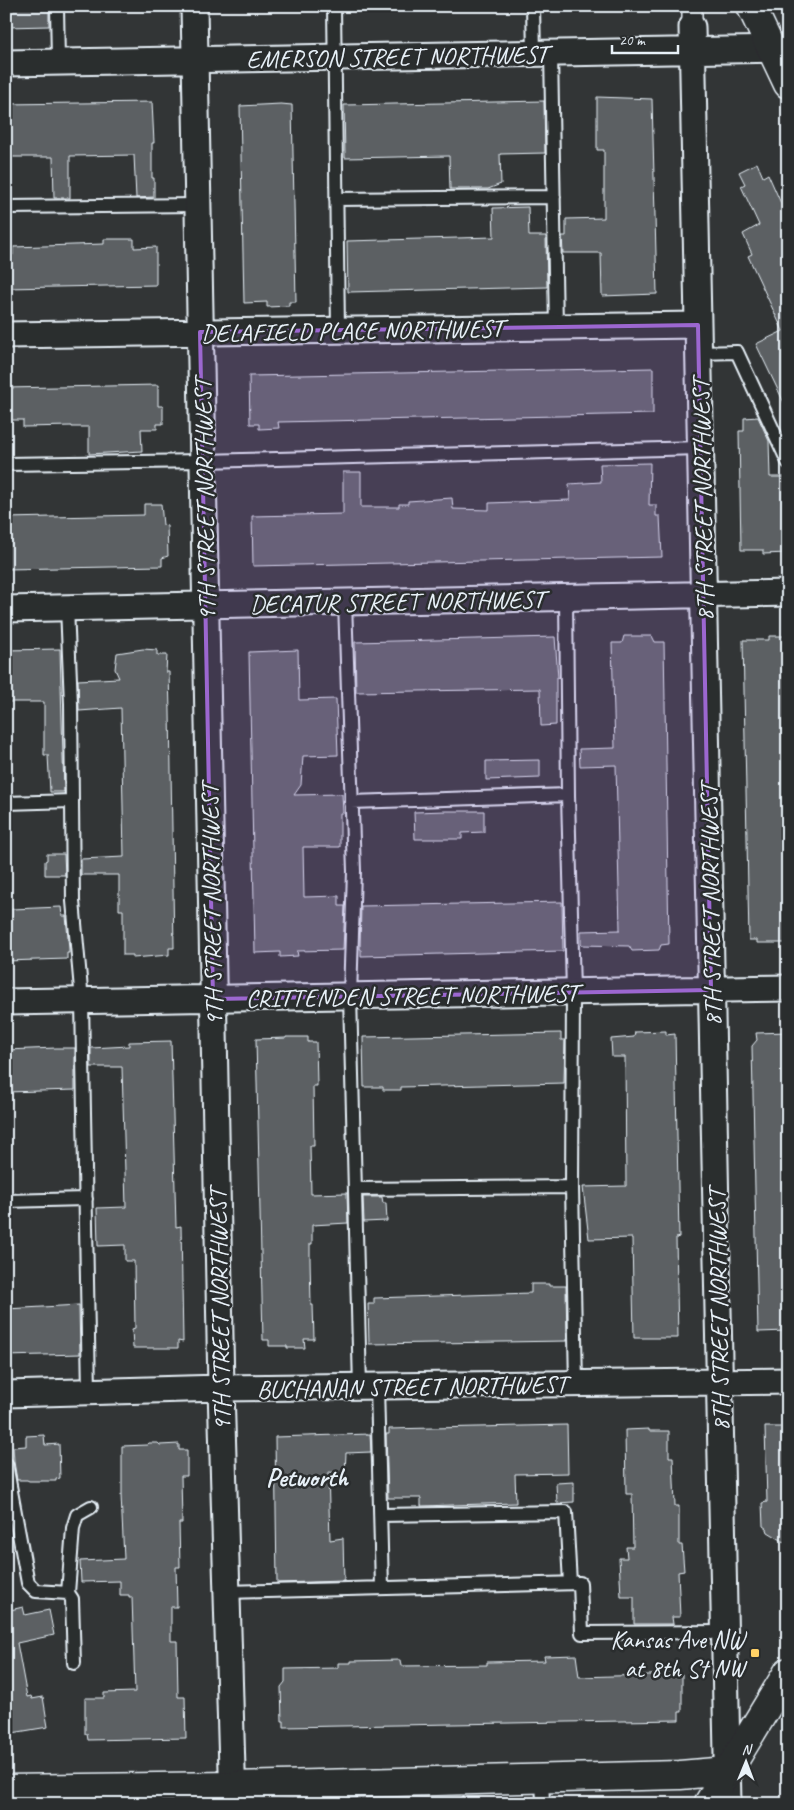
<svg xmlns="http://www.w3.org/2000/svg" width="794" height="1810" font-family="Caveat,sans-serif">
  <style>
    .building { fill: #5c6063; stroke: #e8f1f8 }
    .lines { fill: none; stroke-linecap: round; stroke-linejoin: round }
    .service-casing { stroke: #e8f1f8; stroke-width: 16 }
    .pedestrian-casing { stroke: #e8f1f8; stroke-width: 22 }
    .minor-casing { stroke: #e8f1f8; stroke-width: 29 }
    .tertiary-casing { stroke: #e8f1f8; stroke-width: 31 }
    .service { stroke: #2a2d2e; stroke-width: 12 }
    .pedestrian { stroke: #2a2d2e; stroke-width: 19 }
    .minor { stroke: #2a2d2e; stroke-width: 25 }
    .tertiary { stroke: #2a2d2e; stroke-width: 28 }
    .marked { fill: #9c67d0; fill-opacity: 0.2; stroke: #9c67d0; stroke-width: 4; stroke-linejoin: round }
    .poi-dot { fill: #ffd166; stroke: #2a2d2e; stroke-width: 2 }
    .labels { text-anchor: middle; stroke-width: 5; stroke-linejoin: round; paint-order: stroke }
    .street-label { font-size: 25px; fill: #e8f1f8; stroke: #2a2d2e }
    .poi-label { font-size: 25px; fill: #e8f1f8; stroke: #2a2d2e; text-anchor: end }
    .neighbourhood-label { font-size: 26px; font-weight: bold; fill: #e8f1f8; stroke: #2a2d2e }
  </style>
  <rect width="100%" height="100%" fill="#323536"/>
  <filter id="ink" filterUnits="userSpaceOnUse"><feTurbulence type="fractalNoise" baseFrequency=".02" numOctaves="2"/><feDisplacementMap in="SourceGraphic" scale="10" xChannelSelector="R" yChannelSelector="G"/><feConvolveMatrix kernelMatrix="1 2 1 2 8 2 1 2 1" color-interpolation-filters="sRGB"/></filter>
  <g filter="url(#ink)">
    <path class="building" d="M6,6H49V26L6,27Z
      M597,97L652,99L657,294L602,296L601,253H563L562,236H566V219L604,218V150H597Z
      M544,101L545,153L500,154L501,184L488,189H450L449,156L345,158L344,105Z
      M152,102L154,143H152V178H154V197L136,198L134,155L70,156V198H54L53,157H6V104Z
      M281,104L292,105L296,302H289V306L267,307V302L244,303L240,106Z
      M757,163L763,177L768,174L788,219V411L756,344L783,331L748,256L752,254L743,234L759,225L741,186L745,184L739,172Z
      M528,207L529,236H546L547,287L348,292L347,241L494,237L493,208Z
      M104,239H134V248L156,247V285L6,288V255H13V247L104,244Z
      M653,368V414L278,422L279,428L259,429V424H250L249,376Z
      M158,385V406H163V424H157V429H141L142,451L89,454V427H72V426L23,427V420H6V388Z
      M758,417L769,441L770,477H788V553L763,554V550H741L739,431H744V418Z
      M650,463L649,505H656V516H660L662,557L253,566L252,516L343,514V472H361V507H399V504H408V501L452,498L453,509L489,510V503L570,500L569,484L601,482L600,464Z
      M144,504H161L163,525L167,526L168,556L162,558V566L6,569V518L144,515Z
      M624,636H652L655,642H664L669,944L661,945L659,950L632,951L629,946L581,945V931L620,930L616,765L580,766L579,749L615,748L612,643H622Z
      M769,636H785V639H788V943H757V940H749L743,640H769Z
      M555,637L558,678H556V725L541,726L540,689L356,692L355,642Z
      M60,649L64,792H50L48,755H44V702H6V650Z
      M143,649L157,650V655H167L166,672H169L170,712L174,948H169V955L133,958V955H123V910H119V875H81V859L124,857L121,708L79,711L78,680L119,678L115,669L117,653Z
      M298,650L299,700L336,699L338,755L303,756L301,785L294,795L342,794L343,813H340V847H303L304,897L339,896V906H345L343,950L297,951L298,956L280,957V952L255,953L249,652Z
      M540,760V778L486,780V761Z
      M446,811H484V832L462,833V839H415L414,812Z
      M47,854H64L65,875H45V861L47,860Z
      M562,902L563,951L361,956V949H360L361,906Z
      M61,907L62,916H66L69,949V953H67V959L6,961V917H12V909Z
      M666,1031V1035L675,1034L679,1237L676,1238L678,1338H634L632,1238L589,1239L583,1187L626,1186L625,1057H612L611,1039L634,1037L635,1032Z
      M788,1032V1331L758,1332L752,1046L757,1040L756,1033Z
      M561,1033V1040H565L564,1083L401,1087V1090H383V1087H364L363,1037Z
      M286,1037H308V1042H316L317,1086H313L314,1146H310L311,1194L347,1193L348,1223L312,1225V1244H310V1259L311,1305H313L314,1339H304L305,1348H287V1346H269V1340H263L256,1039L286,1038Z
      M171,1041L176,1227L181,1226L183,1342L178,1341V1348H133L132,1329L135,1328L134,1261H125V1245L98,1246L97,1208L126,1207L122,1067H91V1048L129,1046V1042Z
      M56,1048H75V1090L6,1092V1050Z
      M363,1197H382L383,1203H386L387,1221L364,1222Z
      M531,1284H549V1286H566L567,1341L369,1344L368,1304H374V1298L531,1293Z
      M79,1305L80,1354L6,1356V1309Z
      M567,1425L568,1473L515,1474L516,1503L421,1506V1498H388L386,1434H389V1429Z
      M765,1427H788V1544L768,1532L767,1529L763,1526L762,1503L767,1502Z
      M649,1429V1431H669V1457H673L675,1506H679V1545H682L684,1571L678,1572L680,1617H672L673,1624H634V1597H621L619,1558H627L626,1547H633L632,1494H626L625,1430Z
      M370,1434L371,1452L346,1453L345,1473L328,1472L330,1540L343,1538L344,1581L277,1583L275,1437Z
      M44,1435L45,1445L59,1444L60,1478L56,1479V1481H29L27,1480H17L14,1462L13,1447L26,1446V1436Z
      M149,1443H158L160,1445L179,1444V1450H187V1476H181L182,1523H179L180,1567H176L177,1607H171V1641H177L178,1697H185L186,1738L88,1740L87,1734H85V1698H104V1693L135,1692L132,1597H129V1595H120V1581L81,1582L80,1561L124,1559L121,1495H122V1446L147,1445Z
      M574,1482V1502L557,1503L556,1483Z
      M23,1607L25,1615L49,1610L54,1635L17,1643L27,1697L31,1696L32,1699L43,1697L48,1727L6,1734V1611Z
      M576,1655L579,1677L682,1674V1712H679V1720L284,1727V1721H282L281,1687L285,1682V1669L338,1668V1663H351V1661L400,1660L401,1666L487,1665V1662L545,1661L544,1656Z"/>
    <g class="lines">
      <defs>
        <path id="service" d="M57,6L58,62
          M334,6L338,330
          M533,6L534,54
          M551,53L556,327
          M336,199L554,197
          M6,207L198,205
          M699,353L737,352L788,462
          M6,464L203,461L701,448
          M566,597L568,795L573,992L572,1187L576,1384
          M345,602L354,871L350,996L360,1387
          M67,607L71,704L73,901L82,1001L89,1392
          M351,802L568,795
          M6,803L72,801
          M355,1189L572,1187
          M6,1201L86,1199
          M377,1386L382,1588
          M6,1464L28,1583L36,1591L68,1593L72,1599L74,1663
          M381,1515L566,1512L570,1583
          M227,1592L580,1583L582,1633L724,1632
          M68,1593L73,1528L77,1515L91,1507
          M542,1777L543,1804"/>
        <path id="pedestrian" d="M692,6V27"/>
        <path id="minor" d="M194,6L221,1388L233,1804
          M692,27L728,1804
          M6,63L788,49
          M6,335L698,325
          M6,609L788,593
          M6,1002L788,988
          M6,1394L221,1388L788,1381"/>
        <path id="tertiary" d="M751,6L788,84
          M6,1789L233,1786L680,1775L727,1771
          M708,1804L788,1672"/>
      </defs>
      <use href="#service" class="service-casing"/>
      <use href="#pedestrian" class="pedestrian-casing"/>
      <use href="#minor" class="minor-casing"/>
      <use href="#tertiary" class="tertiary-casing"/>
      <use href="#service" class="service"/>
      <use href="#pedestrian" class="pedestrian"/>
      <use href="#minor" class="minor"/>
      <use href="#tertiary" class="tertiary"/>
    </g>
  </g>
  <path class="marked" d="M698,325L711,990L213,999L200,332Z"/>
  <rect class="poi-dot" x="750" y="1648" width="10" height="10" rx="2.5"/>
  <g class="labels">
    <g class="street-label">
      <text transform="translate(397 56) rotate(-1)" y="9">EMERSON STREET NORTHWEST</text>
      <text transform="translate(352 330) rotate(-1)" y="9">DELAFIELD PLACE NORTHWEST</text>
      <text transform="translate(204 500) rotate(-91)" y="9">9TH STREET NORTHWEST</text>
      <text transform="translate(702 500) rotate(-91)" y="9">8TH STREET NORTHWEST</text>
      <text transform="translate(397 601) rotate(-1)" y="9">DECATUR STREET NORTHWEST</text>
      <text transform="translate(211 905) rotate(-91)" y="9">9TH STREET NORTHWEST</text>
      <text transform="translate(710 905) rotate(-91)" y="9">8TH STREET NORTHWEST</text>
      <text transform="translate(412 995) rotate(-1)" y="9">CRITTENDEN STREET NORTHWEST</text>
      <text transform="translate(219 1310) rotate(-91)" y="9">9TH STREET NORTHWEST</text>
      <text transform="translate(718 1310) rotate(-91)" y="9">8TH STREET NORTHWEST</text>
      <text transform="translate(412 1386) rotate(-1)" y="9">BUCHANAN STREET NORTHWEST</text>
    </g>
    <g class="poi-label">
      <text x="745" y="1648">Kansas Ave NW<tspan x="745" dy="29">at 8th St NW</tspan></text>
    </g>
    <g class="neighbourhood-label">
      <text x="307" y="1486">Petworth</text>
    </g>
  </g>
  <rect width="794" height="1810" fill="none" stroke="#2a2d2e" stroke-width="25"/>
  <rect x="12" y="12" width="769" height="1785" fill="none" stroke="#e8f1f8" stroke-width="2" filter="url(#ink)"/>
  <g transform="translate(746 1762) rotate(1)" stroke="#2a2d2e" stroke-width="4" paint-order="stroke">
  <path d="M0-4L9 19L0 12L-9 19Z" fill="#e8f1f8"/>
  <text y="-8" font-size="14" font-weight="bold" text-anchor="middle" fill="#e8f1f8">N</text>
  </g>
  <path d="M612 45v8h66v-8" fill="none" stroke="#e8f1f8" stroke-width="2.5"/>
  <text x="619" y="45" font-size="15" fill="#e8f1f8" stroke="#2a2d2e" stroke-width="4" paint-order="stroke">20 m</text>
</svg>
